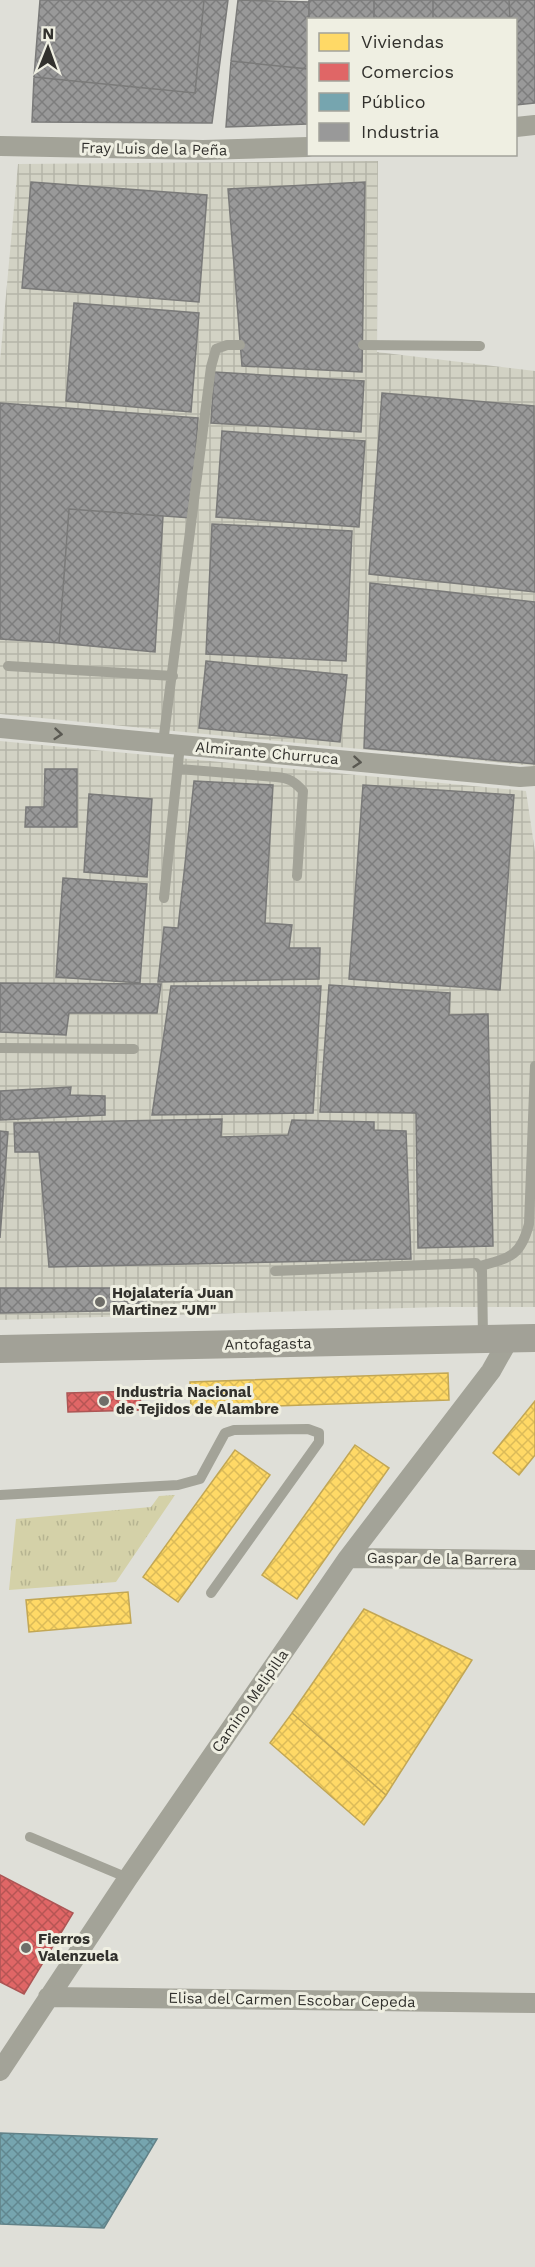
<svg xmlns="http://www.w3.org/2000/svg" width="535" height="2267" font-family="'Work Sans',sans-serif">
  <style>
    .industrial { fill: url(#industrial-grid) }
    .grass { fill: url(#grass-tufts) }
    .homes { fill: url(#homes-cross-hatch); stroke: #c2a755; stroke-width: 1.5 }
    .shops { fill: url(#shops-cross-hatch); stroke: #ac5655; stroke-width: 1.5 }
    .public { fill: url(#public-cross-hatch); stroke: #628288; stroke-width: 1.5 }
    .industry { fill: url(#industry-cross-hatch); stroke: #7a7a79; stroke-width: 1.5 }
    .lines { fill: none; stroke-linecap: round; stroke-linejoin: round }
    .lane { stroke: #a3a398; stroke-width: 10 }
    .street { stroke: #a3a398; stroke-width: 20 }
    .secondary { stroke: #a2a197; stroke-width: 28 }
    .oneway { stroke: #5a5952 }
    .poi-dot { fill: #6f6e69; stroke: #efefe2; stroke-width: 2 }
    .labels { text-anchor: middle; stroke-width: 6; stroke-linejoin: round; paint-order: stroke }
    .street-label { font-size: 15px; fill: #32312d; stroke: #efefe2 }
    .poi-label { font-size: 15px; font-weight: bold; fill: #32312d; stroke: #efefe2; text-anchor: start }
  </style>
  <defs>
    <pattern id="industrial-grid" width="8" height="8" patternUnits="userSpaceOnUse" patternTransform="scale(1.5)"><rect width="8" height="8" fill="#d2d2c4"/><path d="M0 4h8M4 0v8" fill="none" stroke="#b5b5a9"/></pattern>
    <pattern id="grass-tufts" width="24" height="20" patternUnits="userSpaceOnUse" patternTransform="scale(1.5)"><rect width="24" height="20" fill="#d4d1a8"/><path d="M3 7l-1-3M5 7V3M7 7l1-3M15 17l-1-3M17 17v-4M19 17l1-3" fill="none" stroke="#b6b491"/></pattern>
    <pattern id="homes-cross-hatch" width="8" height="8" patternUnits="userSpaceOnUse" patternTransform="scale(1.5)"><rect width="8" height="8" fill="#ffd966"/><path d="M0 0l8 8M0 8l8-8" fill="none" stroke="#dbbb59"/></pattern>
    <pattern id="shops-cross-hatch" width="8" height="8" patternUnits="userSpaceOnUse" patternTransform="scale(1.5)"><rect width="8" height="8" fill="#e06666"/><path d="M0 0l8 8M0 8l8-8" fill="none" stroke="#b65554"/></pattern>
    <pattern id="public-cross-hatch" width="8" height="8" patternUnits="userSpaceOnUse" patternTransform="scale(1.5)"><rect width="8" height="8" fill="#76a5af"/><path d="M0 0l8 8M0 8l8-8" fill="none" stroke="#61878f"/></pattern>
    <pattern id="industry-cross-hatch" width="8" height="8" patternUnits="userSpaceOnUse" patternTransform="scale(1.5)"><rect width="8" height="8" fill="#999"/><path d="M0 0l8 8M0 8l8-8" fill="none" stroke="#7d7d7d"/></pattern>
  </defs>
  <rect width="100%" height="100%" fill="#dfdfd8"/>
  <path class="industrial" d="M378,161L377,352L535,371V766L0,714V361L18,164Z
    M0,741L526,791L535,852V1307H441L0,1320Z"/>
  <path class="grass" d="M175,1495L116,1582L9,1590L16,1519L151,1507L159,1496Z"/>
  <path class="homes" d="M448,1373L449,1400L191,1409L190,1382Z
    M535,1401V1455L519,1475L493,1453Z
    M355,1445L389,1468L297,1599L262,1575Z
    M235,1450L270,1475L178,1602L143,1577Z
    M128,1592L131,1623L29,1632L26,1600Z
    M364,1609L472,1660L386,1795L292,1713Z
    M292,1713L386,1795L364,1825L270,1743Z"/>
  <path class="shops" d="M140,1391L141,1410L68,1412L67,1393Z
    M0,1875L73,1913L24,1994L0,1982Z"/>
  <path class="public" d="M0,2133L157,2139L104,2228L0,2224Z"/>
  <path class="industry" d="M40,0H204L195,93L34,77Z
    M204,0H228L212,123L32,122L34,77L195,93Z
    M238,0L309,2L308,69L231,61Z
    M309,0H374V20H309Z
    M374,0H433V20H374Z
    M433,0H509L510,20H433Z
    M509,0H535V103L516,105V20H510Z
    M231,61L308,69L307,124L226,127Z
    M31,182L207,195L199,302L22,288Z
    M365,182L362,372L242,366L228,189Z
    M74,303L199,313L191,412L66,401Z
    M214,372L364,381L361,432L211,423Z
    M382,393L534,406L535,592L369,574Z
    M0,403L198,418L191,518L69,509L59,643L0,639Z
    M222,431L365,441L359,527L216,517Z
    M69,509L163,516L155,652L59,643Z
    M212,524L352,531L346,661L206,654Z
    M370,583L535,602V764L364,748Z
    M206,661L347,675L340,742L199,728Z
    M45,769H77V827H25L26,807H44Z
    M194,781L273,785L265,923L292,925L289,948H320L319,979L158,982L164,927L178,928Z
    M363,785L514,795L500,990L349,979Z
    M89,794L152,799L147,877L84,872Z
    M63,878L147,884L140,983L56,977Z
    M0,983L161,984L157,1013H69L66,1035L0,1032Z
    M329,985L450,993L449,1015L488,1014L493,1246L418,1248L416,1113L320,1112Z
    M171,986H321L313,1113L152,1115Z
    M71,1087L70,1095L105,1096V1115L0,1120V1091Z
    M222,1119L221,1137L288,1135L292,1120L374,1122V1130L406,1131L411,1259L49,1267L39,1152H15L14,1123Z
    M0,1131L8,1132L0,1238Z
    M0,1288H151V1310L0,1313Z"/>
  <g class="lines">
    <path class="lane" d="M363,345L480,346
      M8,666L173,676
      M163,743L211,367L216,349L227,345H240
      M179,769L276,777C289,778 294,781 303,791L297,876
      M164,898L180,745
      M0,1048L134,1049
      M480,1266C510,1258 521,1256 529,1224L535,1066
      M275,1271L476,1263L482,1271L483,1338
      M0,1495L178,1485L200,1479L225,1433L234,1430L308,1429L319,1433V1442L211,1593
      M30,1837L128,1878"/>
    <path class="street" d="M516,127L535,125
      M0,146L203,150L308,147
      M0,728L520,777L535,776
      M348,1558L535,1560
      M48,1997L535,2003
      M0,2071L128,1878L348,1558L491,1371L509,1339"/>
    <path class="secondary" d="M0,1349L535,1338"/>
  </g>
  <defs><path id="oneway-chevron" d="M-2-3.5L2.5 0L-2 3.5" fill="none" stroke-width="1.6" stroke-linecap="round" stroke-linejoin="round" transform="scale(1.5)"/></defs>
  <g class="oneway">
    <use href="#oneway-chevron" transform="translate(58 734) rotate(5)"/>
    <use href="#oneway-chevron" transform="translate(357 762) rotate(5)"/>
  </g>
  <g class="poi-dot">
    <circle cx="100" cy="1302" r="6"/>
    <circle cx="104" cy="1401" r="6"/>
    <circle cx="26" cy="1948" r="6"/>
  </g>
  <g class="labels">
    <g class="street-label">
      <text transform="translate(154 149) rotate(1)" y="5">Fray Luis de la Peña</text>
      <text transform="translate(267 753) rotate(5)" y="5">Almirante Churruca</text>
      <text transform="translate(268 1344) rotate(-1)" y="5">Antofagasta</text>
      <text transform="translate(442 1559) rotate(1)" y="5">Gaspar de la Barrera</text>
      <text transform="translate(250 1701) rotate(-55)" y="5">Camino Melipilla</text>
      <text transform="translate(292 2000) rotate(1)" y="5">Elisa del Carmen Escobar Cepeda</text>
    </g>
    <g class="poi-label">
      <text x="112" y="1298">Hojalatería Juan<tspan x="112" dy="17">Martinez "JM"</tspan></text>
      <text x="116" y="1397">Industria Nacional<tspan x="116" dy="17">de Tejidos de Alambre</tspan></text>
      <text x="38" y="1944">Fierros<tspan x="38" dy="17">Valenzuela</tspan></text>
    </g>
  </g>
  <rect x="307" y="18" width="210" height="138" fill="#efefe2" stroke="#a3a39a" stroke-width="1.5"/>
  <rect x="319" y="33" width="30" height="18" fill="#ffd966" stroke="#a3a39a" stroke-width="1.5"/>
  <text x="361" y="48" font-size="18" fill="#32312d">Viviendas</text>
  <rect x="319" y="63" width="30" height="18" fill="#e06666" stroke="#a3a39a" stroke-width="1.5"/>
  <text x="361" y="78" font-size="18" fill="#32312d">Comercios</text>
  <rect x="319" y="93" width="30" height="18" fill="#76a5af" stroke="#a3a39a" stroke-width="1.5"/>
  <text x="361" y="108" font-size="18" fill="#32312d">Público</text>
  <rect x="319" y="123" width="30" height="18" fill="#999999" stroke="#a3a39a" stroke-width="1.5"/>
  <text x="361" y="138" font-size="18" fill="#32312d">Industria</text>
  <g transform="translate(48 48) rotate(1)" stroke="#efefe2" stroke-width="4.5" paint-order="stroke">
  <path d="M0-4.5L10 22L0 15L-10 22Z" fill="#32312d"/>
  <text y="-9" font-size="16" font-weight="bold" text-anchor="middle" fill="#32312d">N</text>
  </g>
</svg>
